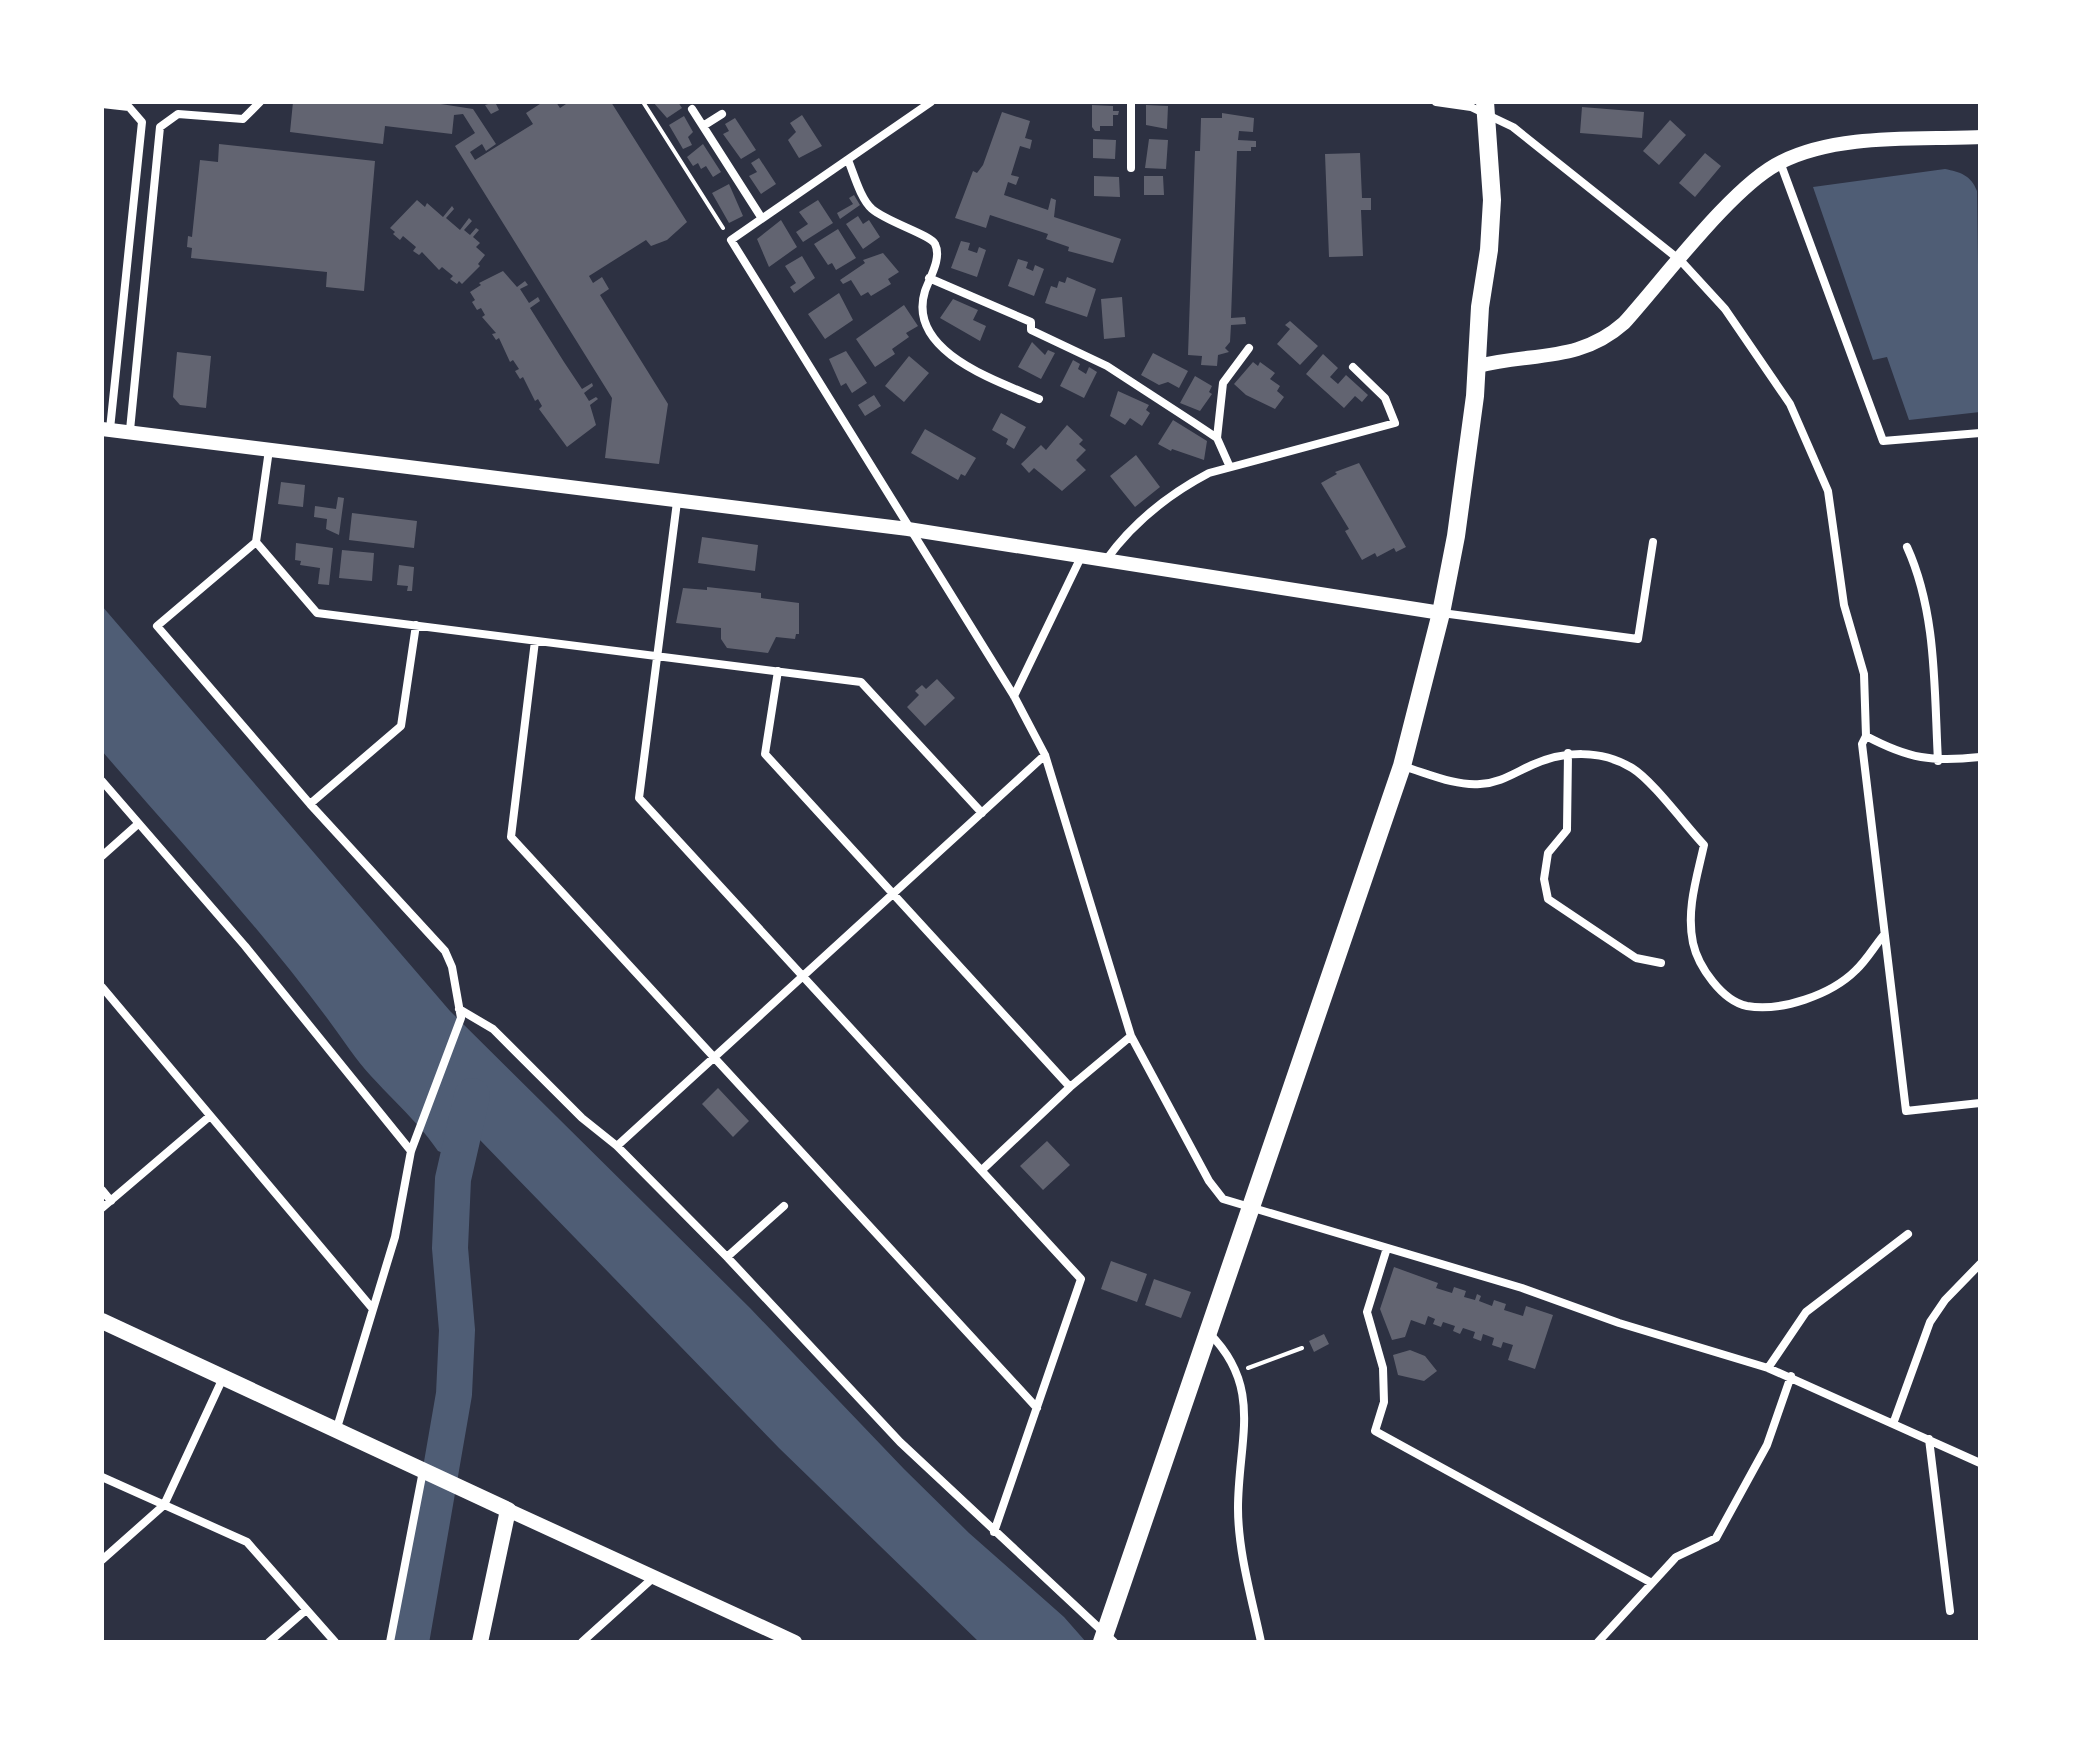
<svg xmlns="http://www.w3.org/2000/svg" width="2082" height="1744" font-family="'DejaVu Sans',sans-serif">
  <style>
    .water { fill: #4f5d75 }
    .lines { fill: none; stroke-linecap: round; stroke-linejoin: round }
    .river { stroke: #4f5d75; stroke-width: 36 }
    .building { fill: #626471 }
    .path { stroke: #fff; stroke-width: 4 }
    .minor { stroke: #fff; stroke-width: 8 }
    .tertiary { stroke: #fff; stroke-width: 14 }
    .secondary { stroke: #fff; stroke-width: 16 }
    .primary { stroke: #fff; stroke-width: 18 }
  </style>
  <rect width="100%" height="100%" fill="#2d3142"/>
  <path class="water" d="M1945,169C1960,172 1971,175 1977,191L1980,412L1909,420L1887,357L1873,360L1813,187Z
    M102,606L450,1011L750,1308L904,1469L969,1533L1064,1617L1086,1642H979L779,1448L478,1138L443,1153L438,1151C413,1114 376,1087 350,1050C277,945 186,849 102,751Z"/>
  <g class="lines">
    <path class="river" d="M411,1642L454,1394L457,1330L450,1248L453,1179L472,1096"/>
  </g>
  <path class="building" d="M293,102H428L473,109L496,144L486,151L482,144L470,152L475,160L533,124L526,113L543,102H556L560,108L569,102H611L687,222L667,240L651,246L646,240L589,276L593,283L602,277L609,289L600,295L668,404L659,464L605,458L612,398L455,146L475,133L463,114L454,115L452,134L385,126L383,144L290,132Z
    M495,102L499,110L491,114L485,105Z
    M653,102H678L682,108L667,118Z
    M1092,105L1113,106V111H1119L1118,115H1113V126H1100V131H1095L1092,127Z
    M1146,105L1168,106L1167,129L1146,125Z
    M1582,107L1644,112L1642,138L1580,133Z
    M1002,112L1030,121L1025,138L1032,140L1030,149L1020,146L1011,175L1019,177L1016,185L1008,182L1004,195L1048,210L1051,198L1056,200L1054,217L1121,239L1113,263L1068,251L1069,247L1046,239L1048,234L990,215L986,228L955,218L973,171L977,173L983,165Z
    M1222,113L1254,118L1253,132L1239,131L1238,140L1256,141V147H1251V151H1237L1231,318L1245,317L1246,324L1231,325L1230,342L1225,348L1229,352L1218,355L1217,366L1201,365L1202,356L1188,355L1195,151H1200L1201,118H1222Z
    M802,115L822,146L799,158L788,140L796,132L790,123Z
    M684,116L693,132L688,137L692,145L683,149L669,125Z
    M735,118L756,150L741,159L723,134L729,131L725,124Z
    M1670,120L1686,135L1659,165L1643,151Z
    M1093,139L1116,140L1115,159L1093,158Z
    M1149,139L1168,140L1166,169L1145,168Z
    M219,144L375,161L364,291L326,287L327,272L191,258L192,248L187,247L188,236L192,237L200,160L218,162Z
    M703,144L721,172L713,177L706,166L701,169L698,163L693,166L687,157Z
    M1360,153L1362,198H1371V210H1361L1363,256L1329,257L1325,154Z
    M1705,153L1721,166L1695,197L1679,183Z
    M759,158L776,184L761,194L749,176L757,172L751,163Z
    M1094,176L1119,177L1120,197L1094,196Z
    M1144,176H1163L1164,195H1144Z
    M729,184L743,216L729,223L712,193Z
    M854,195L860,205L840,219L837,213L853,204L849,198Z
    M417,200L425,207L427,203L443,217L452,206L454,209L446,218L460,230L469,218L472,221L464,230L470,235L476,228L479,230L473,237L480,243L476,247L485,255L478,264L480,266L462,284L459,281L457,284L450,279L453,276L442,267L439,270L422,252L419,255L413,251L416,247L403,236L400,240L393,234L395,232L390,228Z
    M818,200L833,223L803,242L796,232L808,224L799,212Z
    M858,216L863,224L869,220L880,237L863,249L846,224Z
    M781,220L797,247L769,267L757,239Z
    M838,229L856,258L836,270L832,263L828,265L814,244Z
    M961,241L970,243L968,250L977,253L979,247L986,250L977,277L951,268Z
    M883,253L899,272L888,279L891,284L871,296L868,292L861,296L851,280L843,284L840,280L865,263L863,260Z
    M802,256L815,278L794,293L790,287L796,283L785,266Z
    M1018,259L1028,262L1026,268L1033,271L1035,265L1044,269L1034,296L1008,286Z
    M503,271L517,287L525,281L528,285L520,289L529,303L538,297L540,301L530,308L564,362L582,389L592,383L593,386L584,393L589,401L596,397L598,399L590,405L596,425L567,447L539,409L542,406L538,399L535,401L523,377L520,379L515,371L519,369L513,360L510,362L499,338L496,340L492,334L496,333L482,317L485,315L481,308L477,310L472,302L475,300L470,292L481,285L479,283Z
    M1067,277L1096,289L1087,317L1045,303L1051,286L1057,288L1059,281L1065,283Z
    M839,293L853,320L825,339L808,314Z
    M1122,297L1125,337L1104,339L1101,299Z
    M953,299L978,310L973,320L986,326L980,341L940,318Z
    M904,305L918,326L906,333L909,337L892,349L895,354L875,367L856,339Z
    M1290,321L1318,346L1300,365L1277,344L1290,329L1285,325Z
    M1032,342L1045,355L1048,350L1055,353L1041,379L1018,367Z
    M846,351L867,383L852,393L846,383L841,386L829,359Z
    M177,352L211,356L206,408L180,405L173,397Z
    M1153,353L1188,371L1179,388L1168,382L1159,385L1141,375Z
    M1323,354L1338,368L1330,377L1338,384L1346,375L1368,395L1362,402L1355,396L1344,408L1306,374Z
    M909,356L929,373L904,402L885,386Z
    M1073,360L1080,364L1078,369L1086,374L1089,367L1097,372L1084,398L1060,386Z
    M1253,362L1258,366L1260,362L1275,373L1270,379L1280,386L1277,391L1284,397L1275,409L1246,395L1234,384Z
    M1195,376L1212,386L1209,392L1212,394L1200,411L1180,403Z
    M1118,391L1149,405L1146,410L1150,413L1142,426L1130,418L1125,425L1110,416Z
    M874,395L881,406L865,416L858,405Z
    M1001,413L1026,427L1014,449L1006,444L1008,439L992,430Z
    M1173,420L1207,441L1204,460L1172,449L1171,451L1158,444Z
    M1067,425L1083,440L1079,444L1086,450L1076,460L1086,470L1062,491L1034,468L1029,473L1021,464L1041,445L1046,450Z
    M925,429L976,458L965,476L961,474L958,480L911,453Z
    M1136,455L1160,487L1135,507L1110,476Z
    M1359,463L1406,547L1396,552L1394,548L1377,557L1375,553L1362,560L1345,531L1349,529L1321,483L1337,474L1335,472Z
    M281,482L305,485L303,507L278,504Z
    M338,497L344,498L339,535L326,529L327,519L314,517L315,506L336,509Z
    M352,513L417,521L414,548L349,540Z
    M702,537L758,545L755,571L698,563Z
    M296,543L333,548L329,585L318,584L320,568L300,565L301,561L295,560Z
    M342,550L374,553L372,581L339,578Z
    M399,565L414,567L412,591H407L408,586L397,585Z
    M707,587L761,593V598L799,603V634H796L795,639L776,637L768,653L727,648L721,639V628L676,623L683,588L707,590Z
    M937,679L955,698L925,726L907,707L919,695L915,691L922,685L926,689Z
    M718,1088L749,1121L733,1137L702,1104Z
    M1047,1141L1070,1165L1043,1190L1020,1166Z
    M1111,1261L1147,1274L1137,1302L1101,1289Z
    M1394,1267L1438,1283L1436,1288L1452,1293L1454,1287L1466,1291L1464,1297L1475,1300L1477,1294L1481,1296L1479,1301L1492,1306L1494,1300L1506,1304L1504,1310L1523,1316L1526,1306L1553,1315L1535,1369L1508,1360L1513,1345L1503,1342L1501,1348L1492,1345L1494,1338L1483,1334L1481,1341L1473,1338L1475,1332L1463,1328L1460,1334L1453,1331L1455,1326L1443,1322L1441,1327L1433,1324L1435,1319L1428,1316L1425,1325L1411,1320L1405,1337L1392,1340L1380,1309Z
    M1154,1279L1191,1292L1181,1318L1145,1305Z
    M1324,1334L1329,1344L1314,1352L1309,1341Z
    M1410,1350L1425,1356L1437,1371L1424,1381L1398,1375L1393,1355Z"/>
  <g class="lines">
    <path class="path" d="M643,102L723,228
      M1248,1368L1302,1348"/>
    <path class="minor" d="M931,102L731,240L1014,696L1045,755L1131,1036L1209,1181L1223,1199L1522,1288L1619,1323L1768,1368L1980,1463
      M1436,102L1471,107L1513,127L1681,261L1725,309L1790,404L1828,491L1844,605L1864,674L1866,736L1862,744L1906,1111L1980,1103
      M102,104L129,107L142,122L110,429
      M692,109L761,217
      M703,126L722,114
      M848,160C854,174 860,198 872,209C887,222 931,235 935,244C942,258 930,277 925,291C906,352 998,381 1039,399
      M1780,162L1883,441L1980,433
      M1131,168V102
      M929,278L1031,322V330L1107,366L1193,422L1217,438L1229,465
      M130,430L160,127L178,114L243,119L260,102
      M1217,438L1223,383L1249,348
      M269,450L256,542L157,626L310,804L445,951L452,967L461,1018L411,1151L395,1237L336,1431
      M677,502L639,798L1081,1279L994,1532
      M256,542L317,613L861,682L982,813
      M1907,547C1937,613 1934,689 1938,761
      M1106,560C1132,524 1169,494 1209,473L1395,423L1385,398L1353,367
      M1442,613L1638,639L1653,542
      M535,641L511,837L1037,1408
      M778,671L765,754L1070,1087
      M1014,696L1081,557
      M1866,736C1909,759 1932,762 1980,757
      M1568,753L1567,830L1548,853L1544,879L1548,899L1636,958L1661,963
      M1402,766C1427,773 1454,786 1480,784C1500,783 1514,773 1532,765C1563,751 1601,749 1632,768C1653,781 1685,825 1704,845C1697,877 1686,910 1693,943C1698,966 1722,1001 1747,1006C1781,1012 1831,995 1856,970C1866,961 1874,947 1883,936
      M102,781L245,946L411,1151
      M310,804L401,726L416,625
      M102,856L138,824
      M102,987L372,1308
      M459,1009L493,1029L582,1118L617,1146L727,1257L900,1442L1114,1642
      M617,1146L1045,755
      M982,1170L1070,1087L1131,1036
      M102,1190L111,1201
      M102,1208L210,1116
      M1387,1248L1367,1312L1383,1368L1384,1402L1375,1431L1650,1582
      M727,1257L784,1206
      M1209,1333C1264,1388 1238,1440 1238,1508C1238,1552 1252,1599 1261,1642
      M1768,1368L1806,1312L1908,1234
      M1893,1424L1930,1322L1945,1300L1980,1264
      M1929,1439L1950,1611
      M102,1477L247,1542L335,1642
      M102,1560L164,1505L222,1380
      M269,1642L306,1610
      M390,1642L423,1471
      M582,1642L654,1577
      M1598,1642L1676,1557L1716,1538L1767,1445L1791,1376"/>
    <path class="tertiary" d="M1478,366C1532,352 1579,363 1624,323C1663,280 1733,185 1781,162C1839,133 1917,140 1980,137
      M102,429L908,529L1441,613
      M508,1510L795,1642"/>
    <path class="secondary" d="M102,1321L508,1510L480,1642"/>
    <path class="primary" d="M1102,1642L1402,766L1441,613L1456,536L1475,396L1480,307L1489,250L1492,200L1485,102"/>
  </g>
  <rect width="2082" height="1744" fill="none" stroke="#ffffff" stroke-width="208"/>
</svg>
